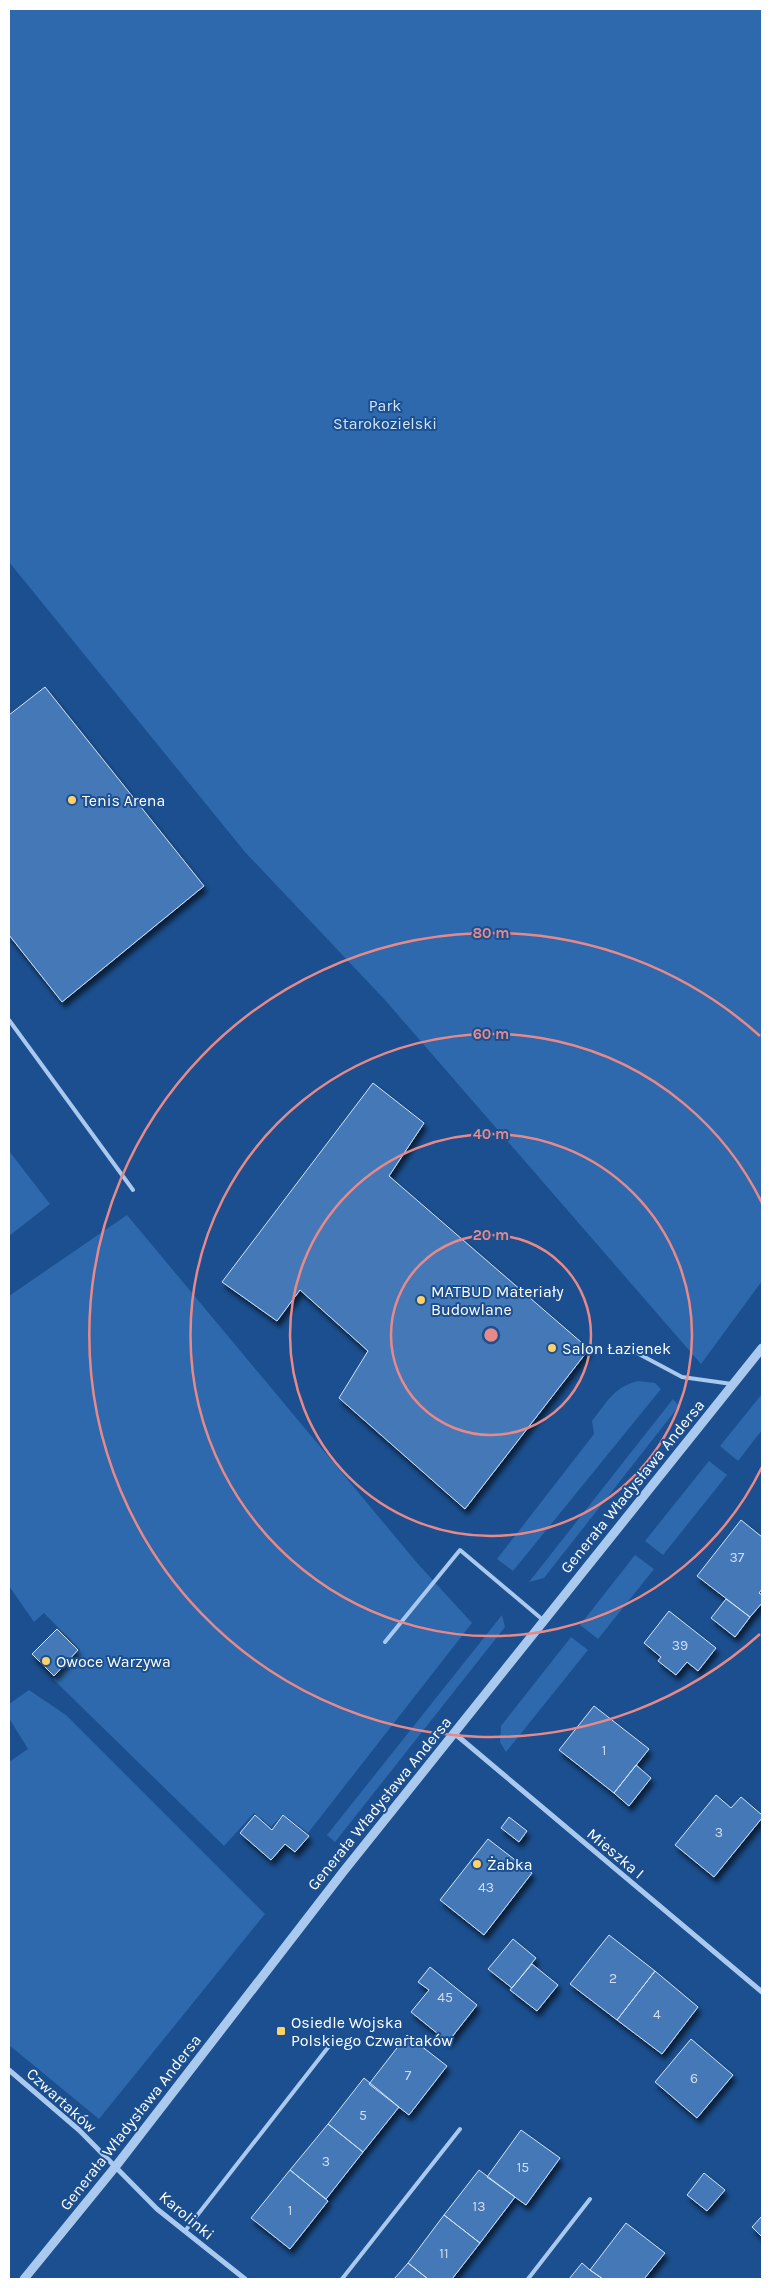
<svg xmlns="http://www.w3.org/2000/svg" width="771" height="2288" font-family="Karla,sans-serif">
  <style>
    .green { fill: #2e69ad }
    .building { fill: #4478b7; stroke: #cfe3fa; filter: url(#shadow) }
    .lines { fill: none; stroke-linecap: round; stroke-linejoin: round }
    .service { stroke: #a9c9ee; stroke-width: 4 }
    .minor { stroke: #a9c9ee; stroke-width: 5 }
    .tertiary { stroke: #a9c9ee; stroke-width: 9 }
    .ring { fill: none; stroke: #e88989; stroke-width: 2.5 }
    .poi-dot { fill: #ffd166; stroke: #1b4f8f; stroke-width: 2 }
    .labels { text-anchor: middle; stroke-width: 4; stroke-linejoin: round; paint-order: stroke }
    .number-label { font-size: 14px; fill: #d0dded }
    .park-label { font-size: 16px; fill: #cfe3fa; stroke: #1b4f8f }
    .poi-label { font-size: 16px; fill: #fff; stroke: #1b4f8f; text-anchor: start }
    .street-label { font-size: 16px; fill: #fff; stroke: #1b4f8f }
    .centre { fill: #e88989; stroke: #1b4f8f; stroke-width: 2.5 }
    .ring-label { font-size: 15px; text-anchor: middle; font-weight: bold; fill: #e88989; stroke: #1b4f8f; stroke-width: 4; stroke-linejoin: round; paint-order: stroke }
  </style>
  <defs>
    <filter id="shadow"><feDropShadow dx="3" dy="5.5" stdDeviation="2.5" flood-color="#0009"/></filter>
  </defs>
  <rect width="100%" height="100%" fill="#1b4f8f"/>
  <path class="green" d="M9,9H762V1281L701,1364L385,1000L245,852L9,562Z
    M9,1151L50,1204L9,1236Z
    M127,1215L418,1564L472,1623L308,1833L283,1814L271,1827L254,1813L224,1846L53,1679L80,1650L44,1613L34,1622L9,1586V1296Z
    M638,1381L655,1383L661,1389L513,1571L497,1559L594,1434L592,1421C607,1402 614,1387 638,1381Z
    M762,1394V1430L738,1461L720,1446Z
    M673,1399L679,1406L544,1578L529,1582Z
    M709,1461L727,1475L663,1555L645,1541Z
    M635,1555L654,1569L598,1639L580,1625Z
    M502,1615L505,1627L335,1842L327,1835Z
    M571,1637L588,1650L506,1752L500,1742L501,1726Z
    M29,1690L66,1715L265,1914L99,2119L9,2045V1762L28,1749L9,1718V1704Z"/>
  <path class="building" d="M45,687L204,886L62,1002L9,935V715Z
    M373,1083L424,1123L389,1176L589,1349L465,1509L339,1398L368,1351L300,1290L277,1321L222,1282Z
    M741,1520L762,1537V1589L759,1593L762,1595V1603L750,1617L697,1576Z
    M726,1599L750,1617L735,1637L711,1618Z
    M669,1611L716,1648L698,1671L687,1662L676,1675L658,1661L661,1657L644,1643Z
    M57,1629L78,1650L54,1676L32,1654Z
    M594,1706L649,1749L614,1793L559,1750Z
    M636,1765L651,1778L629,1806L614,1793Z
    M716,1795L731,1808L741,1797L762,1815V1818L714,1877L675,1845Z
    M255,1815L272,1830L283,1815L309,1836L295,1852L285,1844L271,1860L240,1833Z
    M509,1817L527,1831L519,1842L501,1828Z
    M488,1839L532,1873L484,1935L440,1900Z
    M609,1935L655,1971L617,2020L570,1984Z
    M513,1939L536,1958L512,1988L488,1969Z
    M532,1964L558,1985L537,2011L510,1990Z
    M430,1967L477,2005L448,2042L411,2012L429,1990L418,1982Z
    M655,1971L698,2007L662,2054L617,2020Z
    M407,2035L447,2066L409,2115L369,2084Z
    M691,2039L733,2075L697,2118L655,2082Z
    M364,2078L399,2107L363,2152L328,2124Z
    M328,2124L363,2152L326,2199L290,2170Z
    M521,2130L560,2158L526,2205L487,2177Z
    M290,2170L328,2201L290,2249L251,2218Z
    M479,2170L515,2197L480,2243L444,2215Z
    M704,2173L725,2190L707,2211L687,2195Z
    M444,2215L480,2243L452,2279H428L408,2263Z
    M762,2216V2237L752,2227Z
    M626,2223L665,2253L644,2279H603L590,2270Z
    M408,2263L428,2279H394Z
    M582,2263L590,2270L603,2279H569Z"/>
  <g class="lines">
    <path class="service" d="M9,1020L133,1190
      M637,1353L682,1377L732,1384
      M385,1642L460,1550L543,1620
      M185,2231L333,2041
      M342,2279L460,2129
      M528,2279L590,2199"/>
    <path class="minor" d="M454,1733L762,1992
      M9,2070L79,2130L157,2209L245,2279"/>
    <path class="tertiary" d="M24,2279L116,2166L343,1872L762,1348"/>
  </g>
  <g class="ring">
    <circle cx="491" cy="1335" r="100"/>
    <circle cx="491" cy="1335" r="201"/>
    <path d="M762 1467A301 301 0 1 1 762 1203"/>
    <path d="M760 1634A402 402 0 1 1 760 1036"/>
  </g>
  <g class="poi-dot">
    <circle cx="72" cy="800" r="5"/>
    <circle cx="421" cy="1300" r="5"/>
    <circle cx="552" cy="1348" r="5"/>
    <circle cx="46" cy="1661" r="5"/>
    <circle cx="477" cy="1864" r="5"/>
    <rect x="276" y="2026" width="10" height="10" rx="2.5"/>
  </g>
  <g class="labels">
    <g class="number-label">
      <text x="737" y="1562">37</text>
      <text x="680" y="1650">39</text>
      <text x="604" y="1755">1</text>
      <text x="719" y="1837">3</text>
      <text x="486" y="1892">43</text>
      <text x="613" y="1983">2</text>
      <text x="445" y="2002">45</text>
      <text x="657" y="2019">4</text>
      <text x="408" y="2080">7</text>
      <text x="694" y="2083">6</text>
      <text x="363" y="2120">5</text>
      <text x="326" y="2166">3</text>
      <text x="523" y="2172">15</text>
      <text x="479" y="2211">13</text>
      <text x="290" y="2215">1</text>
      <text x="444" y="2258">11</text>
    </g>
    <g class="park-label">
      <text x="385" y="411">Park<tspan x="385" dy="18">Starokozielski</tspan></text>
    </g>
    <g class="poi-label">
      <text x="82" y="806">Tenis Arena</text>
      <text x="431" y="1297">MATBUD Materiały<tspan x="431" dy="18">Budowlane</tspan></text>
      <text x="562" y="1354">Salon Łazienek</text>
      <text x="56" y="1667">Owoce Warzywa</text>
      <text x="487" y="1870">Żabka</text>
      <text x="291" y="2028">Osiedle Wojska<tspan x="291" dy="18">Polskiego Czwartaków</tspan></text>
    </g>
    <g class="street-label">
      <text transform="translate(632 1486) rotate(-51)" y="6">Generała Władysława Andersa</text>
      <text transform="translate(379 1803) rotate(-51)" y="6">Generała Władysława Andersa</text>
      <text transform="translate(616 1853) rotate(40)" y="6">Mieszka I</text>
      <text transform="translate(62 2100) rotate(42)" y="6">Czwartaków</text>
      <text transform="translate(130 2122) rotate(-52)" y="6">Generała Władysława Andersa</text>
      <text transform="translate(187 2215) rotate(40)" y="6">Karolinki</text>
    </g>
  </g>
  <circle cx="491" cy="1335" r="8" class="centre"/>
  <g class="ring-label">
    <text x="491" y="938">80 m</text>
    <text x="491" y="1039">60 m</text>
    <text x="491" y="1139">40 m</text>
    <text x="491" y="1240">20 m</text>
  </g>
  <rect width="771" height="2288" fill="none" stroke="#ffffff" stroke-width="20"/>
</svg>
